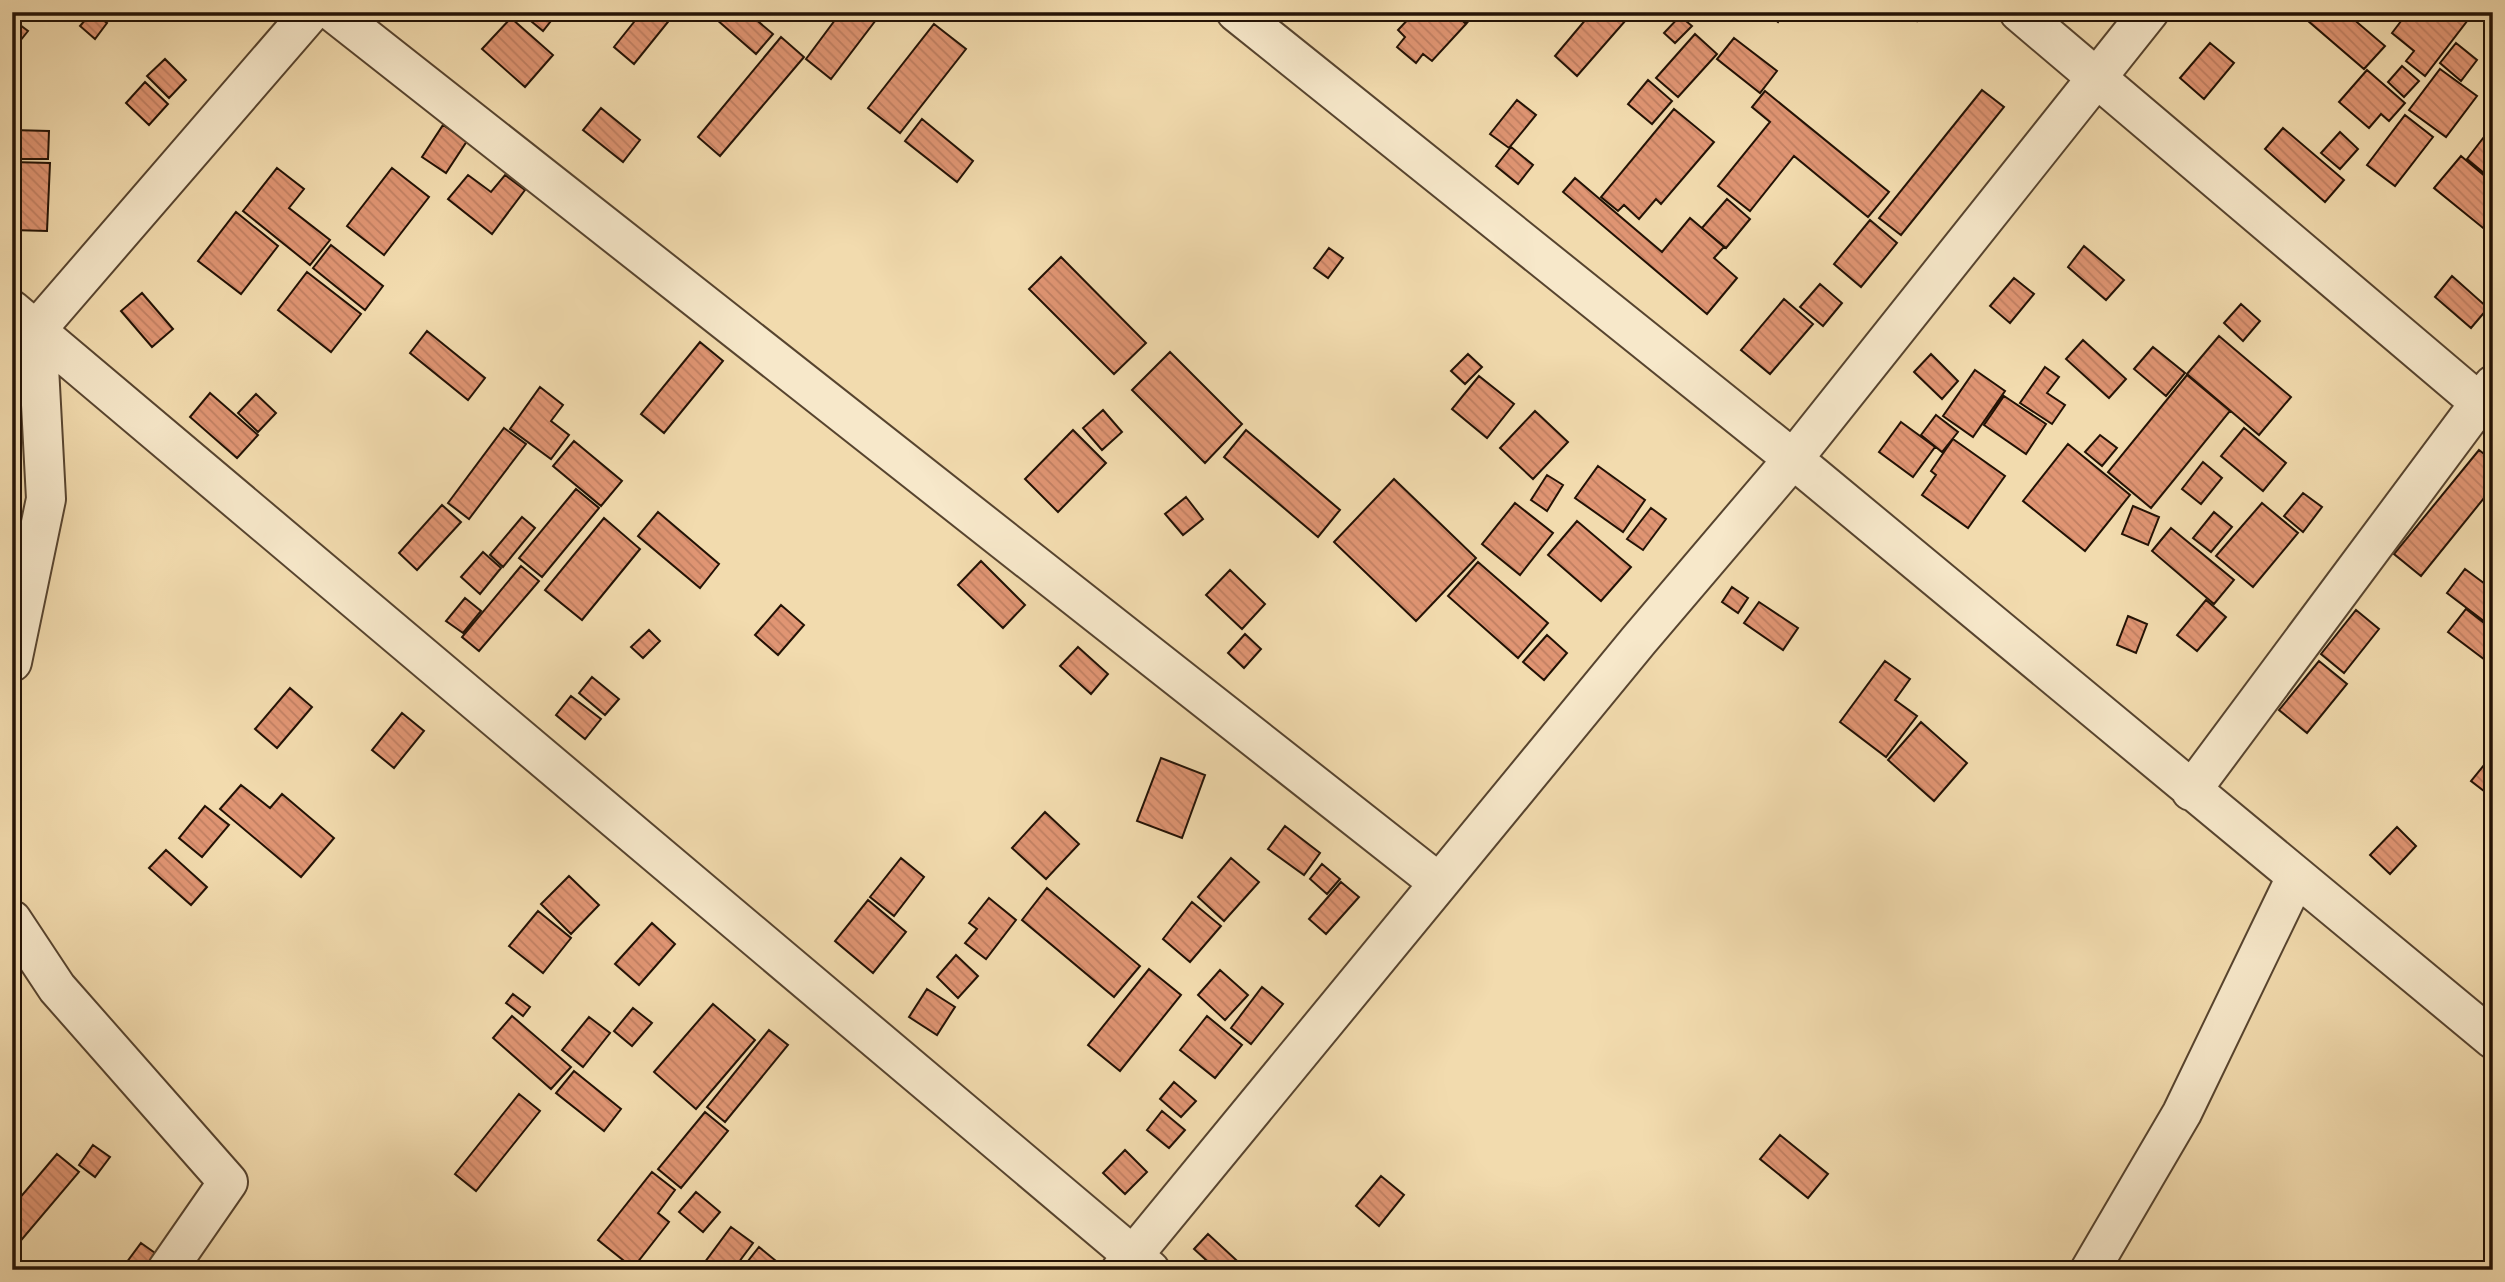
<svg xmlns="http://www.w3.org/2000/svg" width="2505" height="1282" font-family="'Old Standard TT',serif">
  <style>
    .building { fill: url(#building-back-hatch); stroke: #231205; stroke-width: 2 }
    .lines { fill: none; stroke-linecap: round; stroke-linejoin: round }
    .minor-casing { stroke: #57442f; stroke-width: 42 }
    .minor { stroke: #f7e8ca; stroke-width: 38 }
  </style>
  <defs>
    <pattern id="building-back-hatch" width="6" height="6" patternUnits="userSpaceOnUse" patternTransform="scale(1.75)"><rect width="6" height="6" fill="#e09573"/><path d="M-1 5l2 2M0 0l6 6M5-1l2 2" fill="none" stroke="#c07f62"/></pattern>
  </defs>
  <rect width="100%" height="100%" fill="#f2dbae"/>
  <filter id="stains"><feTurbulence type="fractalNoise" baseFrequency=".00286" numOctaves="4"/><feColorMatrix values="0 0 0 0 .2 0 0 0 0 .09 0 0 0 0 .02 0 0 0 .5 -.17"/></filter>
  <radialGradient id="worn" r=".72"><stop offset=".6" stop-color="#630" stop-opacity="0"/><stop offset="1" stop-color="#630" stop-opacity=".3"/></radialGradient>
  <path class="building" d="M92,12L107,23L95,39L80,26Z
    M520,12H558L543,31Z
    M642,12H676L634,64L614,47Z
    M708,12H747L773,34L756,54Z
    M841,12H874L879,16L831,79L806,59Z
    M1415,12H1453L1466,24L1432,61L1423,54L1416,63L1397,47L1405,37L1398,30Z
    M1453,12H1476L1466,24Z
    M1592,12H1633L1577,76L1555,56Z
    M1766,12H1785L1778,22Z
    M1905,12H1924L1917,21Z
    M2313,12H2345L2385,46L2364,69L2307,20Z
    M2408,12H2474L2425,76L2406,61L2414,51L2392,33Z
    M1680,16L1692,26L1675,43L1664,33Z
    M511,18L553,55L525,87L482,49Z
    M12,19L28,31L12,51Z
    M934,24L966,49L900,133L868,108Z
    M1695,34L1717,54L1678,97L1656,78Z
    M781,37L804,57L720,156L698,137Z
    M1734,38L1777,71L1760,93L1717,59Z
    M2210,43L2234,63L2204,99L2180,78Z
    M2456,43L2477,60L2461,81L2440,63Z
    M165,59L186,80L169,98L147,76Z
    M2402,66L2419,81L2404,97L2388,82Z
    M2440,69L2477,96L2446,137L2409,110Z
    M2367,70L2405,103L2389,121L2381,114L2369,128L2339,102Z
    M1648,80L1672,101L1652,124L1628,104Z
    M145,82L168,104L149,125L126,103Z
    M1982,90L2004,107L1901,235L1879,218Z
    M1765,91L1889,192L1868,217L1794,156L1750,211L1718,186L1770,122L1752,107Z
    M1517,100L1536,115L1509,148L1490,134Z
    M601,108L640,140L623,162L583,130Z
    M1674,109L1714,142L1661,204L1656,199L1639,219L1624,205L1618,211L1601,197Z
    M2405,115L2433,137L2395,186L2367,165Z
    M922,119L973,161L957,182L905,141Z
    M443,125L467,141L446,173L422,157Z
    M2283,128L2344,180L2325,202L2265,149Z
    M12,130L49,131L48,159H12Z
    M2340,132L2358,149L2340,169L2321,153Z
    M2487,133L2493,137V175L2490,178L2467,159Z
    M1511,147L1533,165L1518,184L1496,166Z
    M2461,156L2493,183V236L2434,188Z
    M12,162L50,163L47,231L12,230Z
    M277,168L304,189L289,208L330,240L310,265L243,211Z
    M392,168L429,197L384,255L347,226Z
    M468,175L491,192L505,175L525,190L492,234L448,199Z
    M1575,178L1662,252L1690,218L1724,247L1714,258L1737,278L1707,314L1563,192Z
    M1727,199L1750,219L1726,248L1702,228Z
    M236,212L278,246L241,294L198,261Z
    M1870,220L1897,243L1861,287L1834,264Z
    M331,245L383,286L365,310L313,268Z
    M2084,246L2124,280L2106,300L2068,267Z
    M1329,248L1343,258L1328,278L1314,268Z
    M1061,257L1146,343L1114,374L1029,289Z
    M307,272L361,314L331,352L278,310Z
    M2452,276L2488,308L2471,328L2435,297Z
    M2014,278L2034,294L2010,323L1990,306Z
    M1820,284L1842,303L1823,326L1800,307Z
    M142,293L173,329L152,347L121,311Z
    M1784,299L1813,324L1770,374L1741,350Z
    M2241,304L2260,321L2243,341L2224,323Z
    M427,331L485,378L468,400L410,353Z
    M2219,336L2291,397L2259,435L2187,374Z
    M2083,340L2126,379L2109,398L2066,359Z
    M700,342L723,361L664,433L641,414Z
    M2153,347L2185,373L2166,396L2134,369Z
    M1170,352L1242,424L1205,463L1132,390Z
    M1468,354L1482,367L1465,384L1451,371Z
    M1931,354L1958,381L1942,399L1914,372Z
    M2045,367L2059,377L2047,393L2065,405L2052,424L2020,403Z
    M1975,370L2005,391L1973,437L1943,416Z
    M2187,375L2230,411L2151,508L2108,472Z
    M1479,376L1514,404L1487,438L1452,409Z
    M540,387L563,405L551,421L569,435L551,459L510,429Z
    M210,393L258,435L237,458L190,417Z
    M256,394L276,413L258,432L238,413Z
    M2004,396L2046,424L2026,454L1984,425Z
    M1103,410L1122,432L1102,450L1083,428Z
    M1535,411L1568,442L1533,479L1500,448Z
    M1936,415L1958,432L1942,452L1921,435Z
    M1901,422L1935,447L1913,477L1879,452Z
    M504,428L526,444L469,519L448,503Z
    M2244,428L2286,463L2263,491L2221,456Z
    M1073,430L1106,463L1058,512L1025,479Z
    M1246,430L1340,510L1318,537L1224,457Z
    M2100,435L2117,448L2102,466L2085,452Z
    M1953,439L2005,476L1968,528L1922,495L1936,475L1931,471Z
    M574,441L622,481L601,506L553,466Z
    M2068,444L2130,495L2085,551L2023,501Z
    M2479,450L2493,461V487L2421,576L2394,554Z
    M2203,462L2222,478L2201,504L2182,489Z
    M1598,466L1645,500L1623,532L1575,498Z
    M1547,475L1563,485L1547,511L1531,500Z
    M1394,479L1476,558L1416,621L1334,542Z
    M576,489L599,508L542,577L519,558Z
    M2303,493L2322,507L2303,532L2284,516Z
    M1186,497L1203,519L1183,535L1165,514Z
    M1515,503L1553,533L1520,575L1482,544Z
    M2262,503L2298,533L2253,587L2216,556Z
    M442,505L461,522L417,570L399,553Z
    M2133,506L2159,517L2148,545L2122,534Z
    M1651,508L1666,519L1643,550L1627,539Z
    M658,512L719,564L700,588L638,536Z
    M2214,512L2232,527L2211,552L2193,538Z
    M522,517L535,528L503,567L490,555Z
    M604,518L640,549L582,620L545,590Z
    M1577,521L1631,567L1601,601L1548,555Z
    M2171,528L2234,580L2214,604L2152,551Z
    M483,552L501,568L480,594L461,577Z
    M981,561L1025,605L1003,628L958,585Z
    M1478,562L1548,623L1518,658L1448,596Z
    M521,566L539,581L479,651L462,637Z
    M2465,569L2493,590V628L2447,593Z
    M1230,570L1265,604L1242,629L1206,595Z
    M1732,587L1748,598L1738,613L1722,602Z
    M465,598L481,611L463,633L446,621Z
    M2206,600L2226,617L2197,651L2177,635Z
    M1759,602L1798,628L1783,650L1744,623Z
    M781,605L804,625L778,655L755,635Z
    M2466,609L2493,630V666L2448,632Z
    M2356,610L2379,629L2344,673L2321,654Z
    M2128,616L2147,624L2136,653L2117,645Z
    M649,630L660,641L643,658L631,647Z
    M1245,634L1261,649L1244,668L1228,653Z
    M1547,635L1567,653L1544,680L1523,662Z
    M1078,647L1108,674L1091,694L1060,666Z
    M1885,661L1910,679L1895,700L1917,716L1886,757L1840,722Z
    M2319,661L2347,684L2307,733L2279,710Z
    M592,677L619,699L605,715L579,693Z
    M290,688L312,707L277,748L255,729Z
    M571,696L601,719L585,739L556,715Z
    M402,713L424,731L394,768L372,750Z
    M1921,722L1967,763L1934,801L1888,760Z
    M2493,754V798L2471,781Z
    M1161,758L1205,775L1182,838L1137,821Z
    M241,785L270,808L282,794L334,838L301,877L220,809Z
    M205,806L229,825L202,857L179,838Z
    M1045,812L1079,844L1046,879L1012,848Z
    M1285,826L1320,853L1304,875L1268,849Z
    M2397,827L2416,846L2390,874L2370,855Z
    M166,850L207,887L191,905L149,868Z
    M901,858L924,877L894,916L870,897Z
    M1231,858L1259,882L1224,921L1198,897Z
    M1322,864L1340,879L1327,894L1310,879Z
    M569,876L599,905L571,934L541,904Z
    M1341,882L1359,897L1326,934L1309,919Z
    M1047,888L1140,966L1114,997L1022,920Z
    M989,898L1016,920L986,959L965,943L977,929L969,923Z
    M868,900L906,932L873,973L835,941Z
    M1192,902L1221,926L1190,962L1163,939Z
    M538,911L571,938L543,973L509,946Z
    M652,923L675,944L639,985L615,964Z
    M956,955L978,976L958,998L937,977Z
    M1149,969L1181,995L1120,1071L1088,1045Z
    M1220,970L1248,995L1225,1020L1198,995Z
    M1262,987L1283,1004L1251,1044L1231,1028Z
    M927,989L955,1007L937,1035L909,1017Z
    M513,994L530,1007L523,1016L506,1003Z
    M713,1004L755,1040L696,1109L654,1072Z
    M633,1008L652,1023L632,1046L614,1031Z
    M512,1016L571,1067L551,1089L493,1038Z
    M1207,1016L1242,1045L1215,1078L1180,1050Z
    M589,1017L610,1033L583,1067L562,1050Z
    M769,1030L788,1045L725,1122L707,1107Z
    M574,1071L621,1109L604,1131L556,1093Z
    M1174,1082L1196,1101L1181,1117L1160,1099Z
    M519,1094L540,1111L476,1191L455,1174Z
    M1162,1111L1185,1130L1169,1148L1147,1130Z
    M705,1112L728,1131L681,1188L658,1169Z
    M1780,1135L1828,1174L1808,1198L1760,1159Z
    M93,1145L110,1157L95,1177L79,1165Z
    M1125,1150L1147,1172L1125,1194L1103,1173Z
    M57,1154L79,1172L12,1251V1207Z
    M652,1172L675,1190L658,1213L669,1222L633,1268L598,1240Z
    M1381,1176L1404,1195L1379,1226L1356,1206Z
    M696,1192L720,1212L703,1232L679,1212Z
    M731,1227L753,1243L733,1270H699Z
    M1208,1234L1247,1270H1217L1194,1249Z
    M141,1243L162,1258L154,1270H121Z
    M759,1247L787,1270H741Z"/>
  <g class="lines">
    <defs>
      <path id="minor" d="M333,12L1439,883
        M1236,12L1793,459L2493,1039
        M2019,12L2493,414
        M12,310L1150,1270
        M12,355L37,329L311,12
        M12,662L46,499L37,329
        M2191,791L2493,385
        M12,920L57,988L228,1182L167,1270
        M1121,1270L1639,640L1793,459L2149,12
        M2090,1270L2182,1113L2296,877"/>
    </defs>
    <use href="#minor" class="minor-casing"/>
    <use href="#minor" class="minor"/>
  </g>
  <rect width="2505" height="1282" fill="none" stroke="#f2dbae" stroke-width="42"/>
  <rect x="14" y="14" width="2477" height="1254" fill="none" stroke="#231205" stroke-width="3.5"/>
  <rect x="21" y="21" width="2463" height="1240" fill="none" stroke="#231205" stroke-width="2"/>
  <rect width="100%" height="100%" filter="url(#stains)"/>
  <rect width="100%" height="100%" fill="url(#worn)"/>
</svg>
